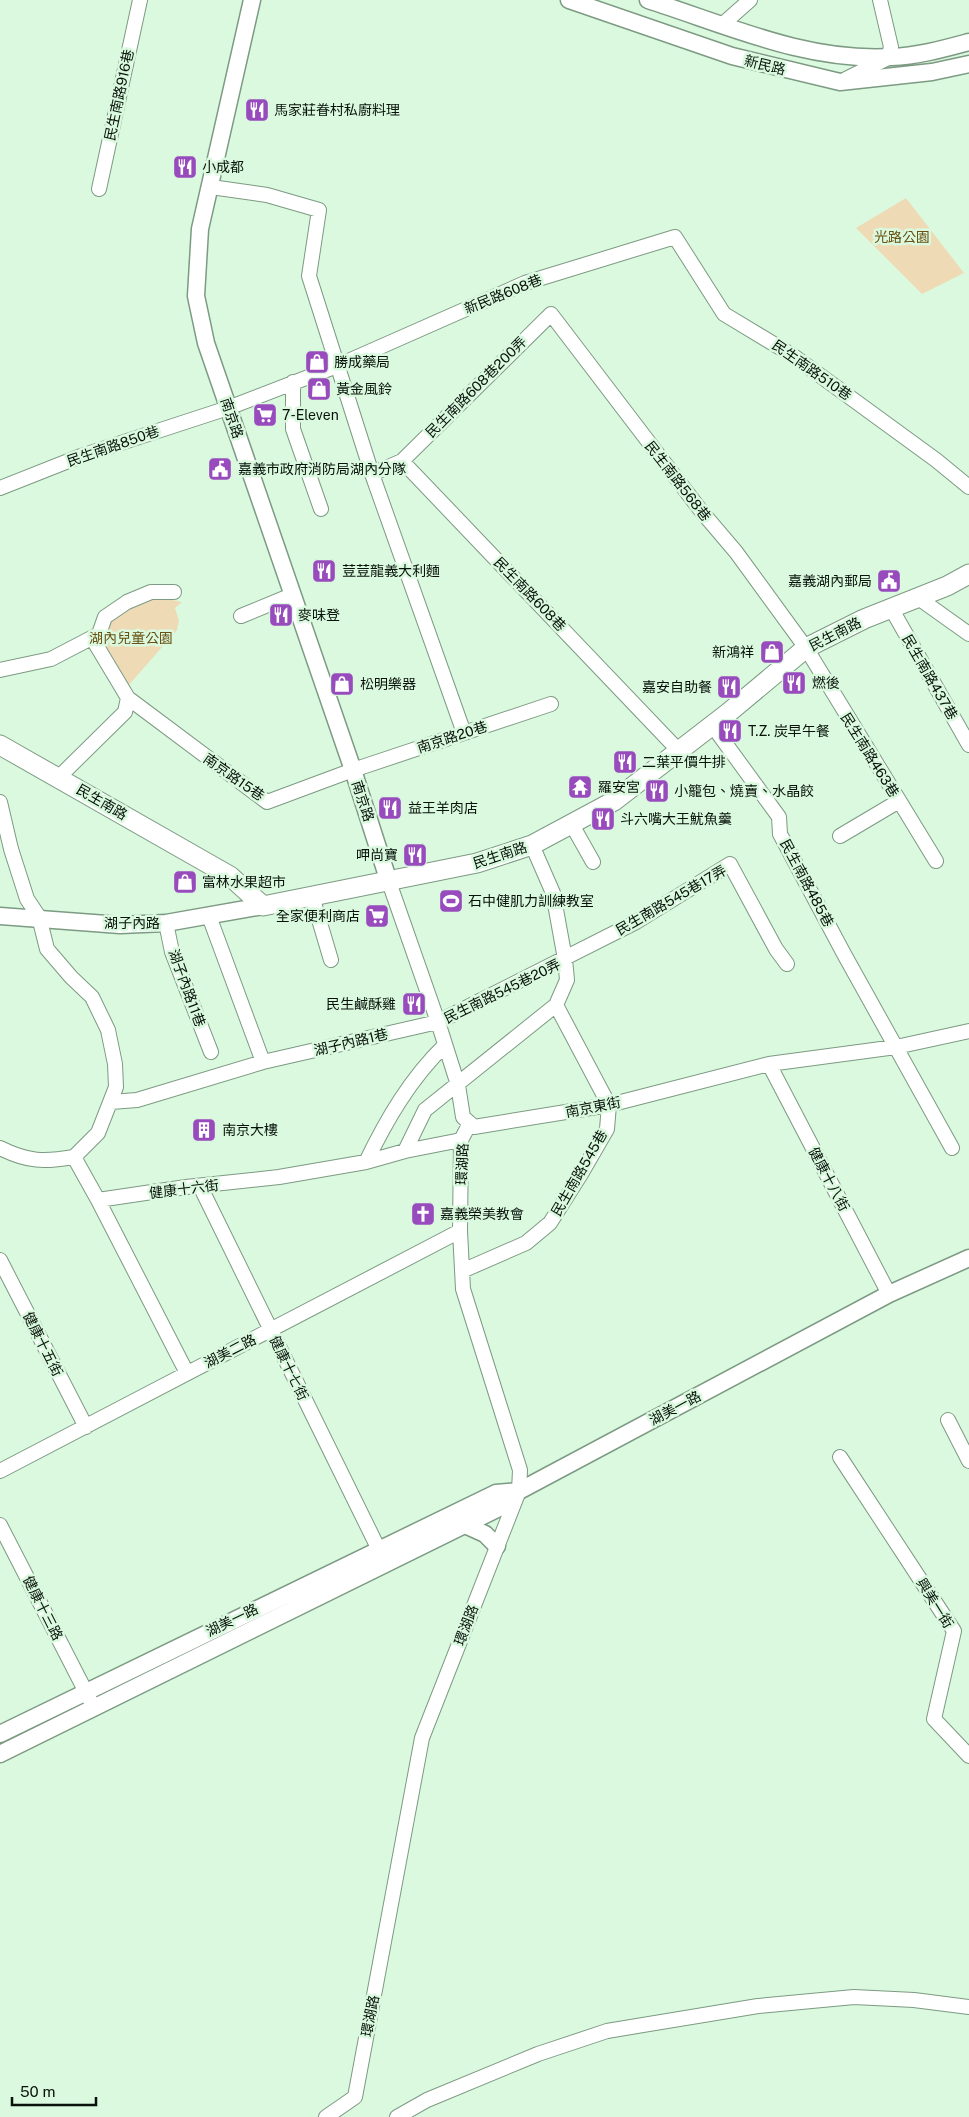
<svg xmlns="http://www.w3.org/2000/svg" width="969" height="2117" font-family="'Public Sans','Noto Sans TC',sans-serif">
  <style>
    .green { fill: #eedbb6 }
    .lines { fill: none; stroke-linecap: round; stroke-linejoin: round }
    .minor-casing { stroke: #7d9a82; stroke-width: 16 }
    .tertiary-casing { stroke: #7d9a82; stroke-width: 19 }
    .secondary-casing { stroke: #7d9a82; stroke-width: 21 }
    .minor { stroke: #fff; stroke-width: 14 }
    .tertiary { stroke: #fff; stroke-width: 16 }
    .secondary { stroke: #fff; stroke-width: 19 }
    .labels { text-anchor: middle; stroke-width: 5; stroke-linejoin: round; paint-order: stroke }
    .street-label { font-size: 14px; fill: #08120a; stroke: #daf9df }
    .poi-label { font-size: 14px; fill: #08120a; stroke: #daf9df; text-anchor: start }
    .park-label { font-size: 14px; fill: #6a5012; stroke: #daf9df }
  </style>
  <rect width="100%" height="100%" fill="#daf9df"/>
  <path class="green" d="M906,198L964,273L922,294L856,228Z
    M152,596L182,602L175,608L179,621L177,630L128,686L99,640L108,619Z"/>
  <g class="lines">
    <defs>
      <path id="minor" d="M723,24L750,0
        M846,79L888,58L891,47L880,0
        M211,187L267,195L319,210L309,276L372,474L464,733
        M99,189L140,0
        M293,382V429L321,509
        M402,461L679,751
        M372,474L402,461L551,314L702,512L736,552L806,648L936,861
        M0,488L81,456L228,408L337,366L525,283L675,237L724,314L792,355L936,460L969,487
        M917,597L969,634
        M891,608L969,745
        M241,616L292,595
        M0,670L51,659L99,634L105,617L127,602L151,592H174
        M128,698L267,802L353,770L551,704
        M712,725L779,817L780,834L844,954L952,1148
        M59,777L125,712L128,698L92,638
        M0,802L11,849L27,899L39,917L47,949L71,977L92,997L108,1030L115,1064L116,1087L98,1133L74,1157
        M571,823L593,862
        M840,836L899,801
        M389,882L438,1022L458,1085L463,1117L474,1127L609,1105L769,1064L896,1047L969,1031
        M312,896L331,960
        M209,916L263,1062
        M166,923L172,952L211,1052
        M769,1064L889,1294
        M111,1102L137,1100L263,1062L438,1022L636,922L730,864L776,949L787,964
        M0,1148C28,1162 44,1162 74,1157
        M405,1151L425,1110L556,1005L567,980L565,959L553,893L532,845
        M74,1157L98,1200
        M366,1162C387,1119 410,1079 445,1045
        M200,1186L384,1560
        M0,1260L86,1427
        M462,1271L526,1243L550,1223L581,1174L607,1129L609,1105L556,1005
        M187,1373L98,1200L186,1187L279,1177L366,1162L405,1151L461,1140
        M948,1420L969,1461
        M840,1457L954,1631L934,1719L969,1756
        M0,1471L460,1231
        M0,1525L90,1700
        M326,2117L355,2097L422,1738L519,1491L520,1470L463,1289L460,1231L461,1140L470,1123
        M397,2117L427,2100L538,2054L607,2031L758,2006L854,1997L914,2000L969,2007"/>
      <path id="tertiary" d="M252,0L200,229L196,296L206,343L353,770L389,882
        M569,0L732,56L840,82L932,72L969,64
        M648,0C727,25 806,62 891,57C918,56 943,49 969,42
        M0,916L120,925L166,923L263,906
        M465,1525L485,1534L497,1546
        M0,1734L496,1493L519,1491L889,1294L969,1258
        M0,1754L503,1506L519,1491"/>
      <path id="secondary" d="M0,745L230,876L263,906L477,863L532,845L614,801L728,713L806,648L864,619L947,586L969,574"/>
    </defs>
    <use href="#minor" class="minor-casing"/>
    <use href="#tertiary" class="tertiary-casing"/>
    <use href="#secondary" class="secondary-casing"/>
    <use href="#minor" class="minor"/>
    <use href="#tertiary" class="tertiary"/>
    <use href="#secondary" class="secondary"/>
  </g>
  <defs>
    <symbol id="restaurant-square" viewBox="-11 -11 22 22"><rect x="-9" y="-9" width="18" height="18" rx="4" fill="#984bbd" stroke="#daf9df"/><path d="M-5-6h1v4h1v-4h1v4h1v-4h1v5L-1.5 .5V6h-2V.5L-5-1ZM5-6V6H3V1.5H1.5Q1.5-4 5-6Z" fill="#fff"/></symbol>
    <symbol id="shop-square" viewBox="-11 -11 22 22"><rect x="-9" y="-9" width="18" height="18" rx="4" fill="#984bbd" stroke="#daf9df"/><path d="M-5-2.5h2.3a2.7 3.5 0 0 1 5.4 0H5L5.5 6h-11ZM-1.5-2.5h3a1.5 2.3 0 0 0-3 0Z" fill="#fff"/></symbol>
    <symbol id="supermarket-square" viewBox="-11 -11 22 22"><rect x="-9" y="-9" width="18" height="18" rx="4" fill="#984bbd" stroke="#daf9df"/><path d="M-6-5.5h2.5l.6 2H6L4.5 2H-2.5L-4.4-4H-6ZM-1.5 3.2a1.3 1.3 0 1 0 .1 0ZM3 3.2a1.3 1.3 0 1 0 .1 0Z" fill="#fff"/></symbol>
    <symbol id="civic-square" viewBox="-11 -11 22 22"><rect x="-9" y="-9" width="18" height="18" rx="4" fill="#984bbd" stroke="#daf9df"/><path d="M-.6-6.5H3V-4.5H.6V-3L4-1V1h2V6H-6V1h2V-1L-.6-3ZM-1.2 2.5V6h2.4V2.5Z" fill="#fff"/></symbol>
    <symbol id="temple-square" viewBox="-11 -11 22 22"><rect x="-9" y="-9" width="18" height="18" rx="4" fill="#984bbd" stroke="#daf9df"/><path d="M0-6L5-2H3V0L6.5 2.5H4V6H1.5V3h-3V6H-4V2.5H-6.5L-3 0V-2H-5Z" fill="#fff"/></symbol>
    <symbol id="stadium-square" viewBox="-11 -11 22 22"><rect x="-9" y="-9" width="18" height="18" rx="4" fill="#984bbd" stroke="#daf9df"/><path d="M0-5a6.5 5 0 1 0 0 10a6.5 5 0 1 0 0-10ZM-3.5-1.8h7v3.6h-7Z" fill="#fff"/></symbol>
    <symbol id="building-square" viewBox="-11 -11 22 22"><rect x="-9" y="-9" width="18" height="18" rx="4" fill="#984bbd" stroke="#daf9df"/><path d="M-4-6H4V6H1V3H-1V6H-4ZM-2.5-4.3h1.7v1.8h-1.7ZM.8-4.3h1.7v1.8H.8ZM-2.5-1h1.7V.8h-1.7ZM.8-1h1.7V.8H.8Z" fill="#fff"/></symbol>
    <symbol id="church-square" viewBox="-11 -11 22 22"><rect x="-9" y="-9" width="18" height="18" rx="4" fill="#984bbd" stroke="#daf9df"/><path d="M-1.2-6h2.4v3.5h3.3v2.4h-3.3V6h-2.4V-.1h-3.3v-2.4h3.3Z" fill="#fff"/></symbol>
  </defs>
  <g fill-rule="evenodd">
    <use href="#restaurant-square" x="243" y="96" width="28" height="28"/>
    <use href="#restaurant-square" x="171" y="153" width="28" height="28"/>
    <use href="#shop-square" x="303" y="348" width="28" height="28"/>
    <use href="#shop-square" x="305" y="375" width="28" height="28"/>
    <use href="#supermarket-square" x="251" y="401" width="28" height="28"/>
    <use href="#civic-square" x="206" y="455" width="28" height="28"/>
    <use href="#restaurant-square" x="310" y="557" width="28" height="28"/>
    <use href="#civic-square" x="875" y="567" width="28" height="28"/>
    <use href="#restaurant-square" x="267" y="601" width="28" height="28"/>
    <use href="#shop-square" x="758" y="638" width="28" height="28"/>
    <use href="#restaurant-square" x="780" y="669" width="28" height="28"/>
    <use href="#shop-square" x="328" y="670" width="28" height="28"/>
    <use href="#restaurant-square" x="715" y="673" width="28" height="28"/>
    <use href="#restaurant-square" x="716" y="717" width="28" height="28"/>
    <use href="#restaurant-square" x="611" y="748" width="28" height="28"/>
    <use href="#temple-square" x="566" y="773" width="28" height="28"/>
    <use href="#restaurant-square" x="643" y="777" width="28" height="28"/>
    <use href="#restaurant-square" x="376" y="794" width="28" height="28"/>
    <use href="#restaurant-square" x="589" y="805" width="28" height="28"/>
    <use href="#restaurant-square" x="401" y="841" width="28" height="28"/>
    <use href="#shop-square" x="171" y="868" width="28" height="28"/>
    <use href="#stadium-square" x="437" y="887" width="28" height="28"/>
    <use href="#supermarket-square" x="363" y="902" width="28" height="28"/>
    <use href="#restaurant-square" x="400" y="990" width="28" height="28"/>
    <use href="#building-square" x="190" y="1116" width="28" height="28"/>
    <use href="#church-square" x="409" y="1200" width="28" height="28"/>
  </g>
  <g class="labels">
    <g class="street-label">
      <text transform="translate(765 65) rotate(14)" y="5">新民路</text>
      <text transform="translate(119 95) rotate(-78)" y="5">民生南路916巷</text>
      <text transform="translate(503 294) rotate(-22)" y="5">新民路608巷</text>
      <text transform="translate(812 370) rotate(35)" y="5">民生南路510巷</text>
      <text transform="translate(476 387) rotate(-45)" y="5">民生南路608巷200弄</text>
      <text transform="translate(232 418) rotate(71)" y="5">南京路</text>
      <text transform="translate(113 446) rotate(-19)" y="5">民生南路850巷</text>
      <text transform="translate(678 481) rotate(52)" y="5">民生南路568巷</text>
      <text transform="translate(530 594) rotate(46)" y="5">民生南路608巷</text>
      <text transform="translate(835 634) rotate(-27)" y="5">民生南路</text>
      <text transform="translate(930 677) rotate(60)" y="5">民生南路437巷</text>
      <text transform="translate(452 737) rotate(-18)" y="5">南京路20巷</text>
      <text transform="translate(870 755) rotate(58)" y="5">民生南路463巷</text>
      <text transform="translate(234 777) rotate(35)" y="5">南京路15巷</text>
      <text transform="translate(363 801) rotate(72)" y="5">南京路</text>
      <text transform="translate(102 802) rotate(30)" y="5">民生南路</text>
      <text transform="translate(500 855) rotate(-18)" y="5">民生南路</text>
      <text transform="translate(807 883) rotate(62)" y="5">民生南路485巷</text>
      <text transform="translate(671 900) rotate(-30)" y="5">民生南路545巷17弄</text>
      <text x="132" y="928">湖子內路</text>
      <text transform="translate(187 988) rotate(70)" y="5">湖子內路11巷</text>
      <text transform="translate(502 991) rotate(-26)" y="5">民生南路545巷20弄</text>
      <text transform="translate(351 1042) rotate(-13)" y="5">湖子內路1巷</text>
      <text transform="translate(593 1107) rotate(-11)" y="5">南京東街</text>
      <text transform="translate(462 1164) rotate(-87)" y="5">環湖路</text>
      <text transform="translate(579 1173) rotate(-60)" y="5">民生南路545巷</text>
      <text transform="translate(829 1179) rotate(62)" y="5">健康十八街</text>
      <text transform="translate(184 1189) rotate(-7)" y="5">健康十六街</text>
      <text transform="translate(43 1344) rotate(63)" y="5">健康十五街</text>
      <text transform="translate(230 1351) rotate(-27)" y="5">湖美二路</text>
      <text transform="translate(289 1368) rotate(64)" y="5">健康十七街</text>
      <text transform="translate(675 1408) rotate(-28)" y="5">湖美一路</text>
      <text transform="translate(935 1603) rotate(58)" y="5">興美一街</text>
      <text transform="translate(43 1608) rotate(63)" y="5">健康十三路</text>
      <text transform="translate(232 1620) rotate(-26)" y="5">湖美一路</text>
      <text transform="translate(466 1625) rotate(-69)" y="5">環湖路</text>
      <text transform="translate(370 2016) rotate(-79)" y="5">環湖路</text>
    </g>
    <g class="poi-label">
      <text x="274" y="115">馬家莊眷村私廚料理</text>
      <text x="202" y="172">小成都</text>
      <text x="334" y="367">勝成藥局</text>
      <text x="336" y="394">黃金風鈴</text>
      <text x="282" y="420">7-Eleven</text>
      <text x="238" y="474">嘉義市政府消防局湖內分隊</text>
      <text x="342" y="576">荳荳龍義大利麵</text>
      <text x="872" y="586" text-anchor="end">嘉義湖內郵局</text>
      <text x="298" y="620">麥味登</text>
      <text x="754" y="657" text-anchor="end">新鴻祥</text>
      <text x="812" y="688">燃後</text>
      <text x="360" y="689">松明樂器</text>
      <text x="712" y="692" text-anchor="end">嘉安自助餐</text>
      <text x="748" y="736">T.Z. 炭早午餐</text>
      <text x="642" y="767">二葉平價牛排</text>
      <text x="598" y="792">羅安宮</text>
      <text x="674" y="796">小籠包、燒賣、水晶餃</text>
      <text x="408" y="813">益王羊肉店</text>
      <text x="620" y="824">斗六嘴大王魷魚羹</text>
      <text x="398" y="860" text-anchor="end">呷尚寶</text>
      <text x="202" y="887">富林水果超市</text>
      <text x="468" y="906">石中健肌力訓練教室</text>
      <text x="360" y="921" text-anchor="end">全家便利商店</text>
      <text x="396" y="1009" text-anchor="end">民生鹹酥雞</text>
      <text x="222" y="1135">南京大樓</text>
      <text x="440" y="1219">嘉義榮美教會</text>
    </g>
    <g class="park-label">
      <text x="902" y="242">光路公園</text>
      <text x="131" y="643">湖內兒童公園</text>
    </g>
  </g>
  <path d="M12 2097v8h84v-8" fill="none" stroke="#08120a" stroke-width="2.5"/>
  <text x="20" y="2097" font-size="15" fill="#08120a" stroke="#daf9df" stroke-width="4" paint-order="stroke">50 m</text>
</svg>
